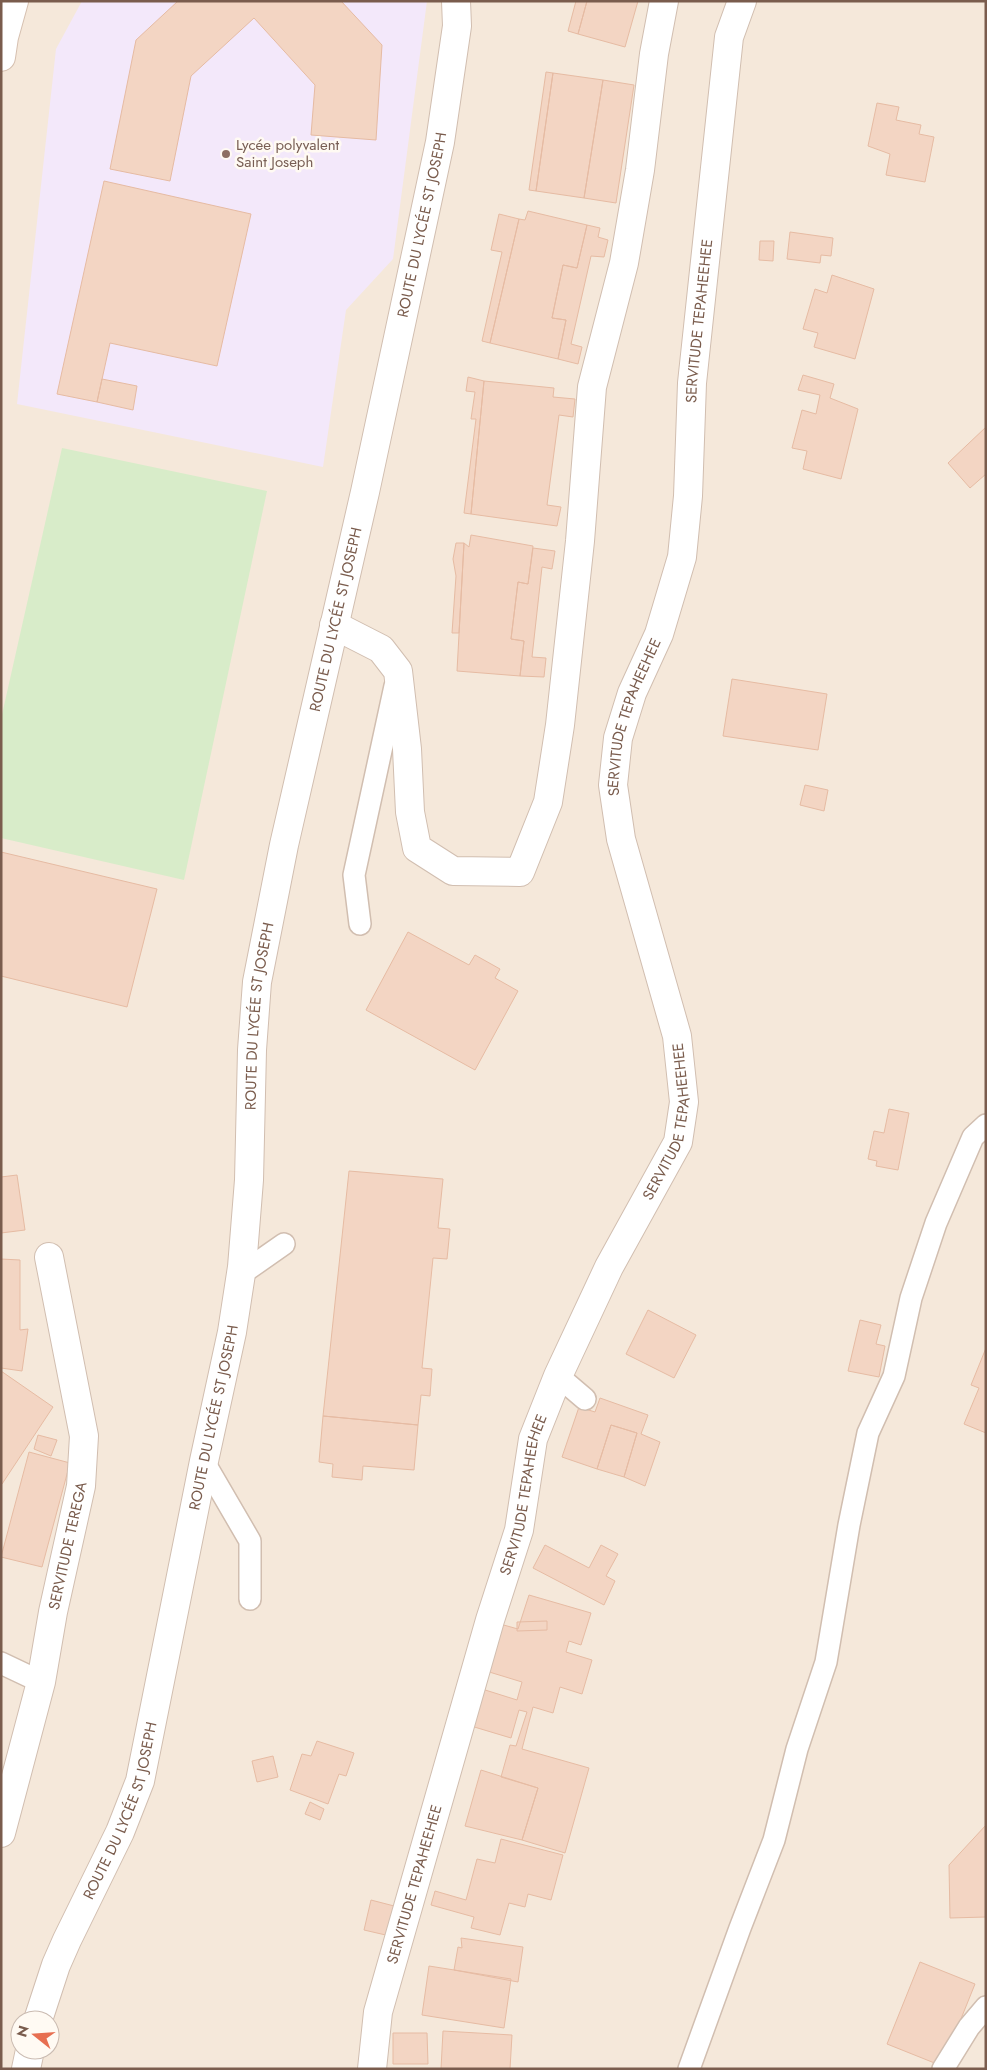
<svg xmlns="http://www.w3.org/2000/svg" width="987" height="2070" font-family="Jost,sans-serif">
  <style>
    .residential { fill: #f5e8da; fill-rule: evenodd }
    .education { fill: #f3e8fa }
    .green { fill: #d8ecc9 }
    .building { fill: #f3d5c3; stroke: #e6bba3 }
    .lines { fill: none; stroke-linecap: round; stroke-linejoin: round }
    .lane-casing { stroke: #d1beb0; stroke-width: 24 }
    .street-casing { stroke: #d1beb0; stroke-width: 30 }
    .secondary-casing { stroke: #d6c0b0; stroke-width: 30 }
    .lane { stroke: #fff; stroke-width: 21 }
    .street { stroke: #fff; stroke-width: 28 }
    .secondary { stroke: #fff; stroke-width: 28 }
    .education-dot { fill: #8d6e63; stroke: #fffaf3; stroke-width: 2 }
    .labels { text-anchor: middle; stroke-width: 5; stroke-linejoin: round; paint-order: stroke }
    .education-label { font-size: 15px; fill: #785e54; stroke: #fffaf3; text-anchor: start }
    .street-label { font-size: 15px; fill: #7a5c4d; stroke: #fffaf3 }
  </style>
  <rect width="100%" height="100%" fill="#fdf6ec"/>
  <path class="residential" d="M1,1H986V2069H1ZM20,2020H50V2050H20Z"/>
  <path class="education" d="M82,1H427L393,259L346,310L323,467L17,404L56,49Z"/>
  <path class="green" d="M62,448L267,491L184,880L1,838V719Z"/>
  <path class="building" d="M178,1H341L382,45L376,140L311,135L315,85L254,18L191,76L170,181L110,169L136,40Z
    M576,1H587L578,34L568,31Z
    M587,1H638L625,47L578,34Z
    M546,72L553,73L536,191L529,190Z
    M553,73L603,80L584,198L536,191Z
    M603,80L634,85L616,203L584,198Z
    M877,103L899,107L896,120L921,125L919,134L934,137L925,182L886,175L890,154L868,146Z
    M104,181L251,214L217,366L110,343L97,402L57,394Z
    M528,211L587,225L577,268L563,265L552,318L566,320L558,359L490,343L519,219L525,220Z
    M499,214L519,219L490,343L482,341L502,252L491,250Z
    M587,225L600,228L598,237L608,240L604,257L591,256L571,344L582,347L578,364L558,359L566,320L552,318L563,265L577,268Z
    M790,232L833,238L831,256L821,255L820,263L787,259Z
    M760,241H774L773,261L759,260Z
    M832,275L874,289L855,359L814,347L818,333L803,329L815,289L827,293Z
    M803,375L834,384L830,398L858,409L841,479L803,469L807,451L792,448L802,410L816,414L820,395L798,390Z
    M468,377L484,381L471,514L464,513L476,419H471L475,392L466,391Z
    M102,379L137,386L133,410L97,402Z
    M484,381L554,388L553,397L575,399L573,417L559,415L547,505L561,507L557,526L471,514Z
    M986,427V474L970,488L948,463Z
    M471,535L533,546L528,584L518,582L511,639L524,641L520,676L457,671L464,543L469,547Z
    M456,543H464L459,633H452L456,576L453,559Z
    M533,548L555,551L552,569L542,567L532,657L546,658L544,677L520,676L524,641L511,639L518,582L528,584Z
    M732,679L827,694L818,750L723,736Z
    M805,785L828,790L824,811L800,805Z
    M1,852L157,889L127,1007L1,976Z
    M408,932L469,965L475,955L500,969L495,978L518,991L475,1070L366,1010Z
    M889,1109L909,1113L898,1170L876,1166L877,1161L868,1159L874,1131L884,1133Z
    M349,1171L443,1179L438,1228L450,1229L447,1259L433,1258L422,1368L432,1369L430,1396L421,1395L418,1425L323,1416Z
    M17,1175L25,1230L1,1233V1177Z
    M1,1259L20,1260V1330L28,1329L22,1371L1,1368Z
    M648,1310L696,1335L674,1378L626,1354Z
    M860,1320L881,1325L876,1344L885,1346L879,1377L848,1371Z
    M986,1348V1433L964,1424L979,1388L971,1385Z
    M1,1371L53,1407L2,1484L1,1483Z
    M600,1398L648,1415L641,1434L660,1442L645,1486L624,1477L637,1433L611,1425L597,1469L562,1457L579,1407L595,1412Z
    M323,1416L418,1425L414,1470L363,1466L362,1480L332,1477L333,1464L319,1462Z
    M611,1425L637,1433L624,1477L597,1469Z
    M38,1435L57,1440L51,1456L34,1449Z
    M29,1452L70,1463L42,1567L1,1557Z
    M545,1545L589,1568L601,1545L618,1554L606,1576L615,1581L604,1605L533,1568Z
    M529,1595L591,1613L581,1645L569,1641L566,1652L592,1660L582,1694L560,1687L553,1713L533,1707L522,1749L589,1768L565,1853L522,1840L538,1788L501,1777L510,1745L516,1746L527,1712L519,1710L511,1738L471,1726L482,1689L517,1700L522,1682L486,1671L500,1624L518,1629Z
    M547,1621V1630L517,1631V1622Z
    M317,1741L354,1753L346,1776L339,1774L328,1804L290,1790L302,1754L311,1756Z
    M273,1756L278,1777L257,1782L252,1761Z
    M481,1770L538,1788L522,1840L465,1826Z
    M310,1802L324,1809L320,1820L305,1814Z
    M986,1825V1917L950,1918L949,1865Z
    M501,1839L563,1855L551,1900L528,1894L525,1907L509,1903L500,1935L471,1928L474,1917L431,1905L435,1891L466,1900L477,1859L495,1863Z
    M371,1900L398,1907L390,1936L364,1930Z
    M461,1938L523,1947L518,1982L454,1970L458,1947L462,1948Z
    M920,1962L975,1984L942,2066L887,2044Z
    M429,1966L511,1979L504,2028L422,2015Z
    M443,2031L512,2035L510,2069H441Z
    M393,2033H427L428,2064H393Z"/>
  <g class="lines">
    <defs>
      <path id="lane" d="M360,924L354,875L395,686
        M241,1274L284,1244
        M558,1376L585,1399
        M204,1462L250,1541V1599
        M1,1663L41,1682
        M689,2069L740,1928L774,1840L797,1749L826,1662L849,1525L868,1433L894,1376L911,1298L936,1223L973,1137L986,1125
        M943,2069L969,2027L986,2007"/>
      <g id="street">
        <path d="M334,625L381,649L398,671L407,749L410,812L417,848L453,871L520,872L548,802L560,725L580,541L592,387L624,263L640,170L654,54L664,1"/>
        <path id="s1" d="M1,1833L41,1682L53,1612L81,1486L84,1436L49,1257"/>
        <path id="s2" d="M38,2020L56,1965L67,1940L120,1832L140,1781L204,1461L232,1332L242,1267L249,1180L252,1050L257,982L284,845L365,492L440,142L457,26L456,1"/>
        <path d="M26,2069L30,2050"/>
        <path id="s3" d="M372,2069L378,2012L490,1620L519,1530L533,1439L558,1376L609,1267L678,1142L684,1102L677,1036L621,839L613,785L618,738L632,693L659,634L682,557L688,496L692,383L729,37L742,1"/>
      </g>
      <path id="secondary" d="M1,57L4,37L14,1"/>
    </defs>
    <use href="#lane" class="lane-casing"/>
    <use href="#street" class="street-casing"/>
    <use href="#secondary" class="secondary-casing"/>
    <use href="#lane" class="lane"/>
    <use href="#street" class="street"/>
    <use href="#secondary" class="secondary"/>
  </g>
  <circle class="education-dot" cx="226" cy="154" r="5"/>
  <g class="labels">
    <g class="education-label">
      <text x="236" y="150">Lycée polyvalent<tspan x="236" dy="17">Saint Joseph</tspan></text>
    </g>
    <g class="street-label">
      <text dy="5" stroke="none"><textPath href="#s2" startOffset="1845">ROUTE DU LYCÉE ST JOSEPH</textPath></text>
      <text dy="5" stroke="none"><textPath href="#s3" startOffset="1825">SERVITUDE TEPAHEEHEE</textPath></text>
      <text dy="5" stroke="none"><textPath href="#s2" startOffset="1441">ROUTE DU LYCÉE ST JOSEPH</textPath></text>
      <text dy="5" stroke="none"><textPath href="#s3" startOffset="1420">SERVITUDE TEPAHEEHEE</textPath></text>
      <text dy="5" stroke="none"><textPath href="#s2" startOffset="1036">ROUTE DU LYCÉE ST JOSEPH</textPath></text>
      <text dy="5" stroke="none"><textPath href="#s3" startOffset="1000">SERVITUDE TEPAHEEHEE</textPath></text>
      <text dy="5" stroke="none"><textPath href="#s2" startOffset="631">ROUTE DU LYCÉE ST JOSEPH</textPath></text>
      <text dy="5" stroke="none"><textPath href="#s3" startOffset="595">SERVITUDE TEPAHEEHEE</textPath></text>
      <text dy="5" stroke="none"><textPath href="#s1" startOffset="295">SERVITUDE TEREGA</textPath></text>
      <text dy="5" stroke="none"><textPath href="#s2" startOffset="226">ROUTE DU LYCÉE ST JOSEPH</textPath></text>
      <text dy="5" stroke="none"><textPath href="#s3" startOffset="190">SERVITUDE TEPAHEEHEE</textPath></text>
    </g>
  </g>
  <rect width="987" height="2070" fill="none" stroke="#7a5c4d" stroke-width="5"/>
  <g transform="translate(35 2035) rotate(287)"><circle r="24" fill="#fffaf3" stroke="#cabbb1"/>
  <path d="M0-4L9 19L0 12L-9 19Z" fill="#e76f51"/>
  <text y="-8" font-size="14" font-weight="bold" text-anchor="middle" fill="#7a5c4d">N</text>
  </g>
</svg>
